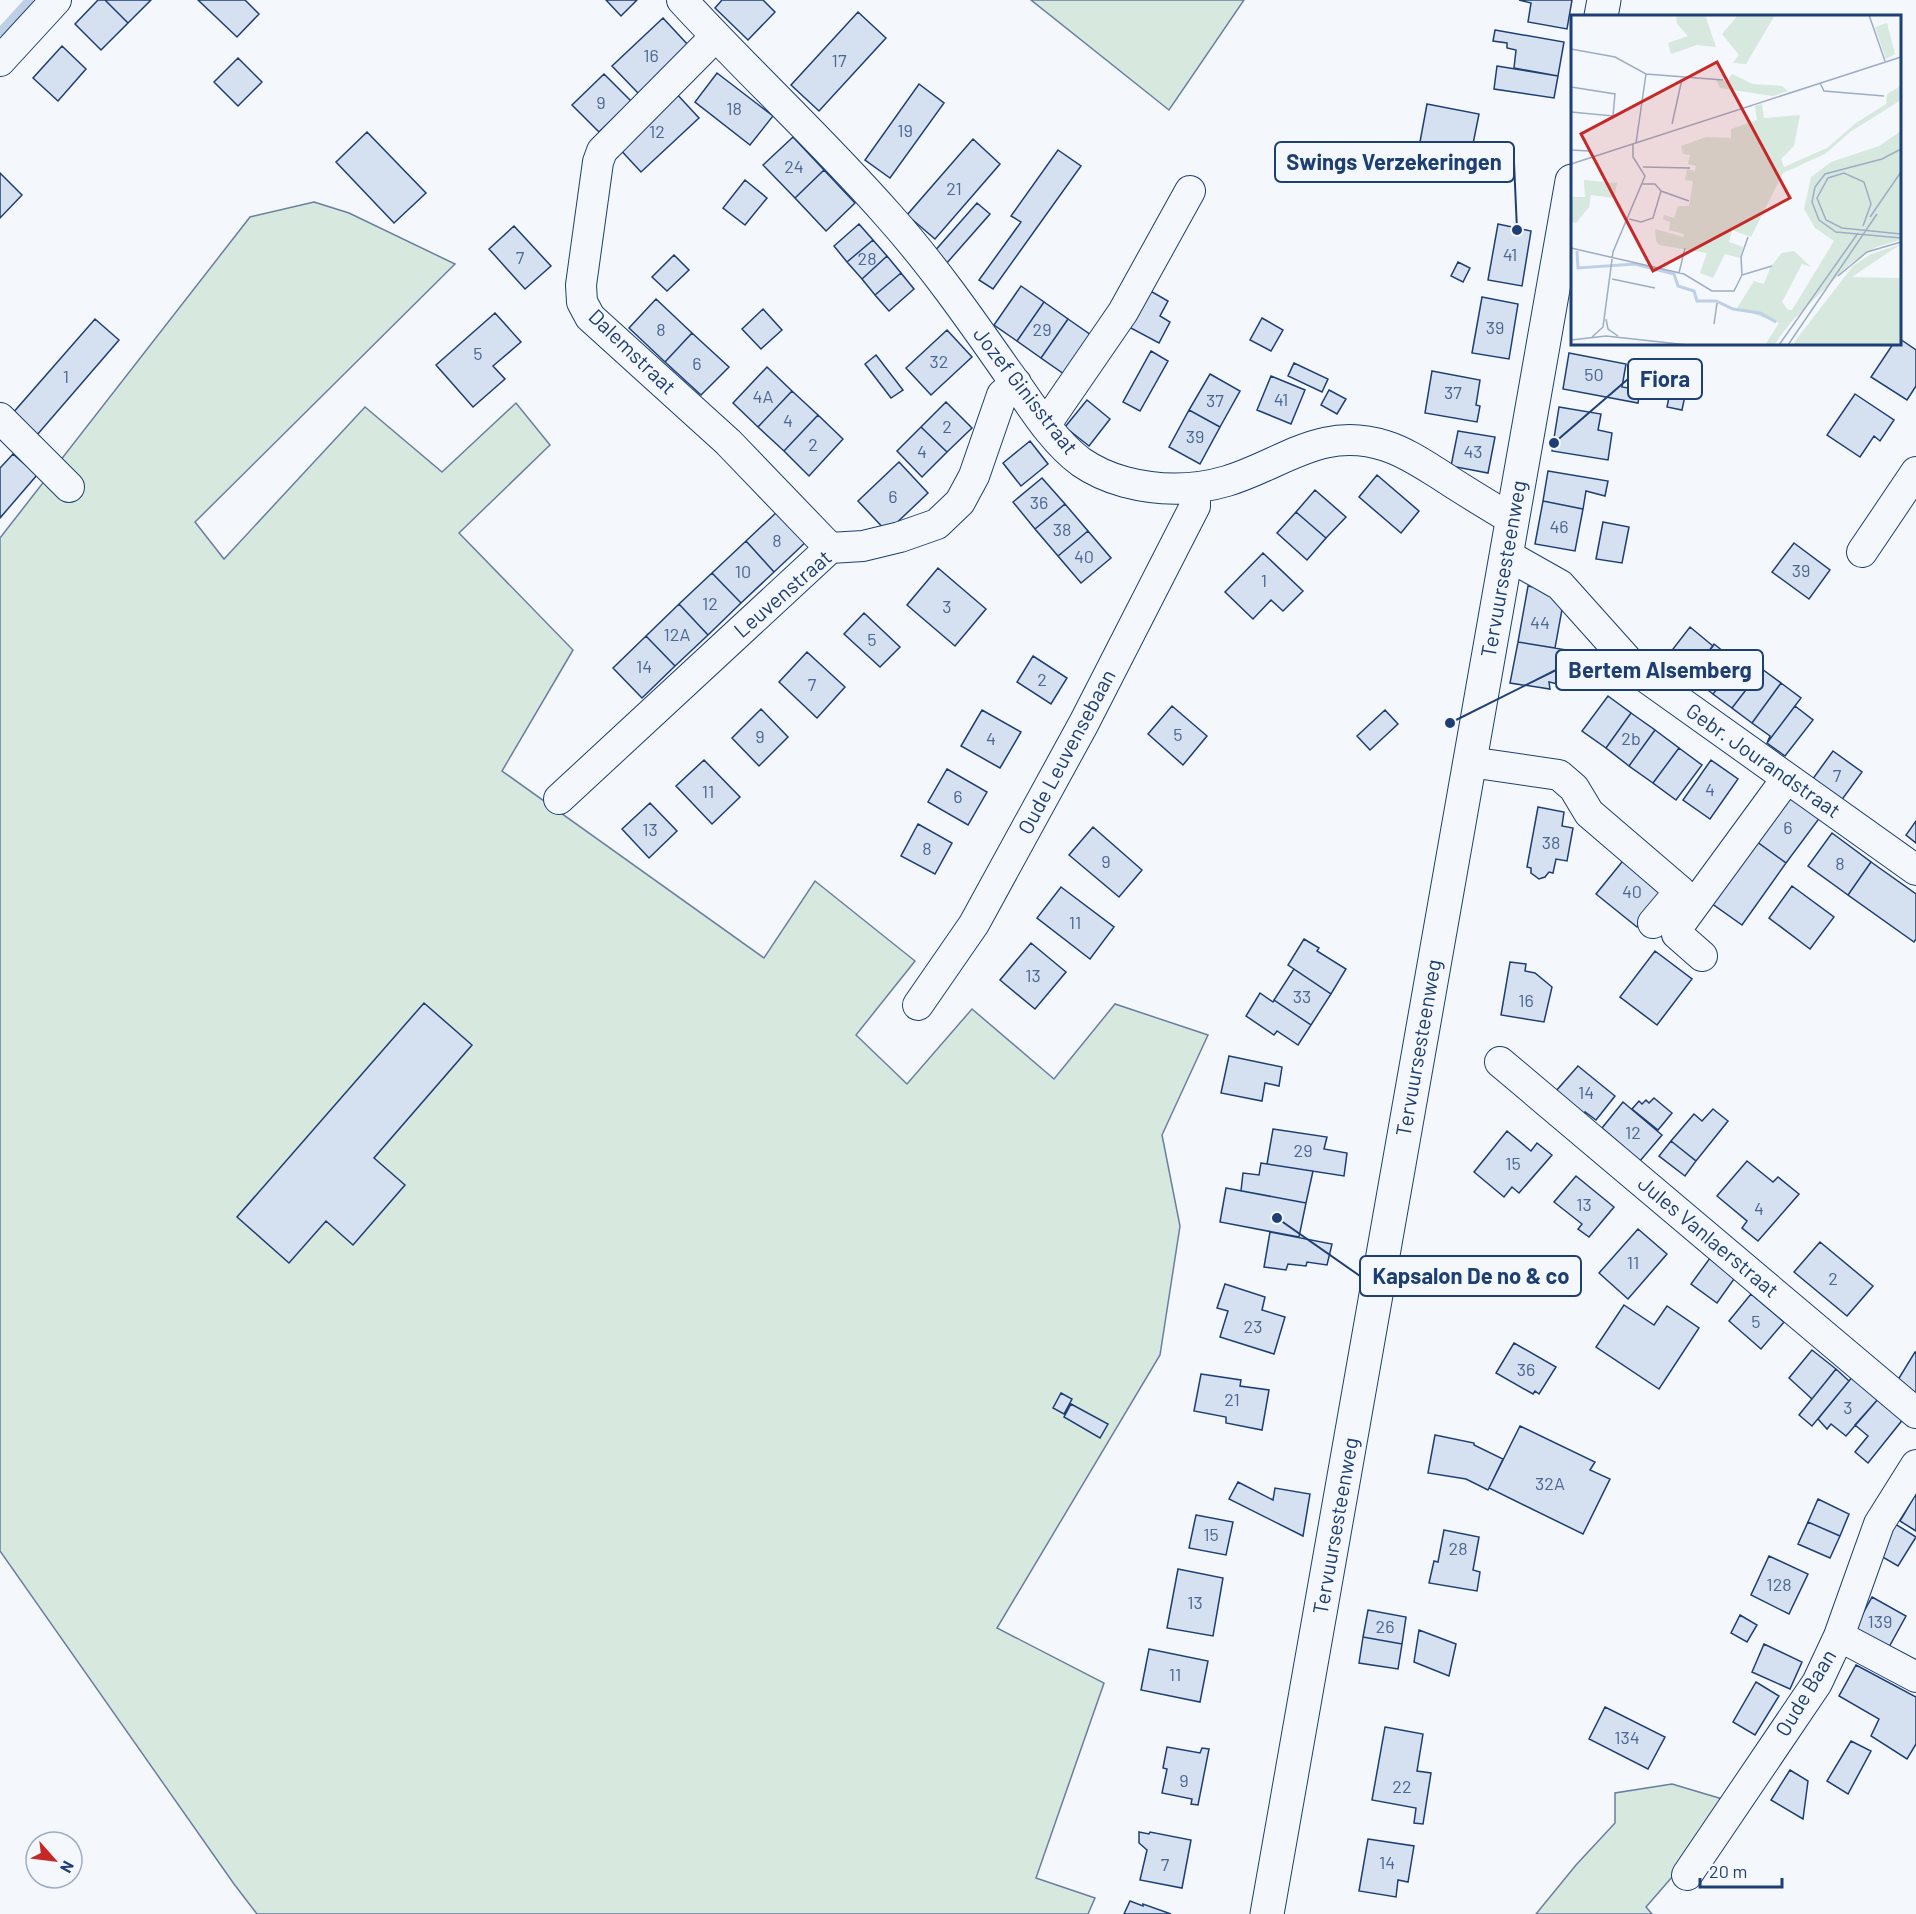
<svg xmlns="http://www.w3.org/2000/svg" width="1916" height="1914" font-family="Barlow,sans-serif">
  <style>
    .green { fill: #d7e8df; stroke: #687fa3; stroke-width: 1.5 }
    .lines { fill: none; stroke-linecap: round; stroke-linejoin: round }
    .stream { stroke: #bed0e5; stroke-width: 8 }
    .building { fill: #d5e0f0; stroke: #1d3f73; stroke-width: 1.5 }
    .minor-casing { stroke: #1d3f73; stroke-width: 32 }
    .major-casing { stroke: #1d3f73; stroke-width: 35 }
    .minor { stroke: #f4f7fb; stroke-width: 30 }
    .major { stroke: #f4f7fb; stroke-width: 33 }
    .labels { text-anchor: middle; stroke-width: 4.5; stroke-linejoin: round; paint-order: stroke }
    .number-label { font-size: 18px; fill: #4b6792 }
    .street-label { font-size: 21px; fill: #1d3f73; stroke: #f4f7fb }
    .inset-river { fill: none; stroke: #bed0e5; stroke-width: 3 }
    .inset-road { fill: none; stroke: #9eadc5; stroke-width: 1.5 }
    .view { fill: #c62828; fill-opacity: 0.15; stroke: #c62828; stroke-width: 3 }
    .inset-edge { fill: none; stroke: #1d3f73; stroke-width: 3 }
    .leader { fill: none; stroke: #1d3f73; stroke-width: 2 }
    .callout-dot { fill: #1d3f73; stroke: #f4f7fb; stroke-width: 2 }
    .callout { fill: #f4f7fb; stroke: #1d3f73; stroke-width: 2 }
    .callout-label { font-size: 22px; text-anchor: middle; font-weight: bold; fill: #1d3f73 }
  </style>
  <rect width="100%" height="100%" fill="#f4f7fb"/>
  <path class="green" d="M1031,0H1244L1169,110Z
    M314,202L349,213L455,264L195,522L224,559L365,407L442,472L516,403L550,445L459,533L573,650L502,771L764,958L815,881L915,961L856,1035L907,1084L972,1009L1054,1079L1115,1004L1208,1035L1162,1135L1180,1226L1160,1355L997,1628L1104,1683L1036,1878L1095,1898L1088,1914H257L234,1884L0,1551V538L250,217Z
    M1672,1784L1729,1801L1699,1846L1646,1907L1652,1914H1536L1576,1865L1615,1823V1793Z"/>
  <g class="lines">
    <path class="stream" d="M0,32L29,0"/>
  </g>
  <path class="building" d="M98,0H105L128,23L101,50L75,24Z
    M105,0H151L128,23Z
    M198,0H245L259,14L237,37Z
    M606,0H637L621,16Z
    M722,0H763L775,12L748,40L715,8Z
    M1519,0H1572L1567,29L1528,22L1531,3Z
    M858,12L886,38L819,111L791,85Z
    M663,18L689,46L639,94L612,66Z
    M1495,30L1564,42L1558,76L1514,68L1516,50L1507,48V43L1493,41Z
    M62,46L86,69L58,101L33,78Z
    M238,58L262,82L238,106L214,82Z
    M1497,66L1558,76L1554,98L1494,89Z
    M717,73L773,116L750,145L695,102Z
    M604,74L631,101L599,132L572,105Z
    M919,84L944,103L890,178L865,160Z
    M674,91L699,118L641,172L616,145Z
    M1427,104L1479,114L1472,149L1456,146L1451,176L1415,169Z
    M367,132L426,193L394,223L336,162Z
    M793,137L824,170L795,198L763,165Z
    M973,139L1000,164L935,239L907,215Z
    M1058,150L1081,166L993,289L979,280L1021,222L1011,216Z
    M824,170L855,203L826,231L795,198Z
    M0,173L22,195L0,218Z
    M745,180L767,198L745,225L723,208Z
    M977,203L990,214L946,264L933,253Z
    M859,224L873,240L847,262L834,246Z
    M1498,224L1531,231L1522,286L1488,280Z
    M514,226L551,266L525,289L489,249Z
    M873,240L887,256L862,279L847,262Z
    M674,255L689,270L667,291L652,277Z
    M887,256L901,273L875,295L862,279Z
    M1458,262L1470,268L1463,282L1451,276Z
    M901,273L914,289L889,311L875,295Z
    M1021,286L1044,302L1017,341L994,325Z
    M1147,289L1168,301L1160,316L1170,322L1159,343L1127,326Z
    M1482,297L1518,304L1509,359L1472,353Z
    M656,299L692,333L665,362L629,328Z
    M1044,302L1068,319L1041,358L1017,341Z
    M763,309L782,330L761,349L742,329Z
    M495,313L521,342L493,366L505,379L473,407L436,365Z
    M1262,318L1283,330L1271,351L1250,340Z
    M95,319L119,340L37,435L12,414Z
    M1068,319L1091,335L1064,374L1041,358Z
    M947,330L972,357L931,395L906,368Z
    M692,333L729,367L701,395L665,362Z
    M1900,339L1916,350V386L1907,400L1871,377L1893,344H1900Z
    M1151,351L1168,361L1140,411L1123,402Z
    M1569,353L1626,364L1622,387L1640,390L1638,403L1563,389Z
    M876,355L903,390L891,398L865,364Z
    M1294,363L1328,379L1322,392L1288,376Z
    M767,367L792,391L758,427L733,403Z
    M1675,368L1690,371L1682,410L1667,407Z
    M1432,371L1480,380L1476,405L1480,406L1477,422L1425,413Z
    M1210,374L1240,391L1220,427L1189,410Z
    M1271,376L1305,390L1291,424L1257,410Z
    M1329,390L1346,399L1337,414L1321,405Z
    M792,391L818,415L784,451L758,427Z
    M1855,394L1894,420L1880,441L1874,436L1860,457L1827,435Z
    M1087,400L1110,419L1089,446L1065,427Z
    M946,402L972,428L947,452L921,427Z
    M1559,407L1601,414L1598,430L1612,433L1608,460L1552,451Z
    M1189,410L1220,427L1200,464L1169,447Z
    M818,415L843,439L809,476L784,451Z
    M921,427L947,452L922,477L897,451Z
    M1458,431L1495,437L1488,473L1451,466Z
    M1030,441L1048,464L1021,486L1003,463Z
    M13,454L37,475L0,518V468Z
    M899,462L928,493L887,532L858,501Z
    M1548,471L1608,481L1605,496L1586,491L1583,509L1543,501Z
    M1377,475L1419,511L1401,533L1359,497Z
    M1042,478L1065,504L1035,529L1013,502Z
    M1315,490L1346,517L1326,538L1296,512Z
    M1543,501L1583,509L1575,551L1535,544Z
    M1065,504L1088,531L1058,556L1035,529Z
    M779,510L808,540L774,572L746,541Z
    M1296,512L1326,538L1307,560L1277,533Z
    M1603,522L1629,527L1622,563L1596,559Z
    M1088,531L1111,558L1081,583L1058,556Z
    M746,541L774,572L741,603L712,573Z
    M1794,543L1830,570L1809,599L1772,572Z
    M1263,553L1303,591L1283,611L1271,600L1253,619L1225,592Z
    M938,568L986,609L955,646L907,605Z
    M712,573L741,603L708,635L679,604Z
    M1528,586L1550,590L1563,604L1555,648L1518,642Z
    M679,604L708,635L675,666L646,636Z
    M864,613L900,647L880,667L844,634Z
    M1690,627L1713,646L1690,676L1666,658Z
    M646,636L675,666L642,698L613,668Z
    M1518,642L1573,651L1567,686L1549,682L1550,689L1510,683Z
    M1714,644L1738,663L1713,694L1690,676Z
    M807,652L845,687L817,718L779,682Z
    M1743,655L1762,669L1732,708L1713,694Z
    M1033,656L1067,678L1051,704L1017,682Z
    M1762,669L1781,683L1752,723L1732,708Z
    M1781,683L1801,698L1767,743L1770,736L1752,723Z
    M1608,696L1631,713L1606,748L1582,731Z
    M1172,706L1207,736L1183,765L1148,734Z
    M1795,706L1813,720L1785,756L1767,743Z
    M761,709L788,737L759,766L732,738Z
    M982,710L1021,732L1000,768L961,746Z
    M1385,710L1398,724L1370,750L1357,736Z
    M1631,713L1655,730L1629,766L1606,748Z
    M1655,730L1679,748L1653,783L1629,766Z
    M1679,748L1702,765L1676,800L1653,783Z
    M1833,751L1862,772L1841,801L1812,780Z
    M704,760L740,797L712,824L676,786Z
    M1711,760L1738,779L1710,819L1683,800Z
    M947,769L987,792L968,825L928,802Z
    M1791,794L1821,816L1786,863L1756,841Z
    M650,803L677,831L649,858L622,829Z
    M1538,807L1564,812L1562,826L1573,828L1567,861L1556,859L1553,873L1549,872L1545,877L1539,879L1531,873V868L1527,867Z
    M1916,821V843L1906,835Z
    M918,824L952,843L935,874L901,856Z
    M1093,827L1142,870L1119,897L1069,855Z
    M1832,833L1871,862L1848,895L1808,866Z
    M1756,841L1786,863L1742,925L1711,903Z
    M1626,857L1667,891L1637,927L1596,894Z
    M1871,862L1916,894V939L1914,942L1848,895Z
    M1792,886L1834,917L1810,949L1769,918Z
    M1061,887L1114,927L1090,959L1037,918Z
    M1304,939L1319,948L1317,951L1346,969L1331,994L1288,965Z
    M1031,943L1066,972L1035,1009L1000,980Z
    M1655,951L1692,979L1657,1025L1620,997Z
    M1510,962L1526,964L1525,971L1535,973L1552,987L1544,1022L1501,1015Z
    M1294,969L1331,994L1311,1025L1274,1000Z
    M1260,993L1273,1002L1274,1000L1311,1025L1298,1045L1277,1031L1274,1035L1246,1016Z
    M424,1003L472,1045L374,1158L405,1185L353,1245L326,1221L289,1263L237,1217Z
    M1229,1056L1282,1067L1279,1086L1265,1083L1262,1101L1221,1093Z
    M1578,1066L1615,1096L1596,1120L1585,1112L1584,1114L1556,1091Z
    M1654,1098L1672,1113L1658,1130L1632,1109L1639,1101L1642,1104L1646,1100L1649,1103Z
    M1623,1102L1662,1135L1640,1161L1602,1128Z
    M1713,1109L1728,1121L1696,1161L1671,1141L1694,1114L1702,1121Z
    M1273,1129L1327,1137L1324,1149L1347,1153L1344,1176L1267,1164Z
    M1507,1131L1531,1151L1537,1143L1552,1155L1519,1193L1512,1187L1504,1197L1474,1172Z
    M1671,1141L1696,1161L1685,1176L1659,1156Z
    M1747,1161L1773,1182L1778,1177L1799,1194L1758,1241L1742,1228L1747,1221L1717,1196Z
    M1261,1163L1313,1171L1306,1203L1241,1191L1243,1173L1259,1175Z
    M1576,1176L1614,1207L1589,1237L1578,1229L1582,1224L1554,1202Z
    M1226,1188L1306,1203L1299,1237L1220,1222Z
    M1638,1229L1667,1254L1628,1299L1599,1273Z
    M1270,1232L1332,1244L1327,1265L1307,1262L1306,1266L1288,1264L1286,1270L1264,1267Z
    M1820,1242L1873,1286L1847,1316L1794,1272Z
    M1713,1254L1739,1272L1717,1303L1691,1284Z
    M1225,1284L1265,1297L1262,1310L1285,1317L1274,1354L1220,1337L1228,1311L1217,1308Z
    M1751,1294L1784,1322L1761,1349L1729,1321Z
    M1624,1305L1654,1325L1667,1306L1699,1328L1659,1389L1596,1347Z
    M1514,1343L1556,1367L1539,1394L1535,1391L1533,1394L1496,1373Z
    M1812,1350L1836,1369L1812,1399L1789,1378Z
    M1915,1352H1916V1394L1896,1383Z
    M1836,1369L1849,1381L1812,1426L1799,1415Z
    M1201,1374L1241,1380L1240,1386L1269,1390L1262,1430L1226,1423V1417L1194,1411Z
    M1853,1376L1879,1398L1846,1436L1831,1424L1827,1429L1818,1419Z
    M1061,1393L1072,1399L1064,1414L1053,1408Z
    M1879,1398L1904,1418L1868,1463L1855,1452L1868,1436L1855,1425Z
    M1071,1404L1108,1424L1100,1438L1064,1417Z
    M1520,1426L1595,1462L1590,1470L1610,1479L1583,1534L1489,1488Z
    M1435,1435L1474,1443V1445L1503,1459L1488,1490L1466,1479L1428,1473Z
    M1238,1482L1273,1500L1275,1488L1310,1494L1303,1536L1229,1499Z
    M1916,1494V1531L1900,1521Z
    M1818,1499L1849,1514L1840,1536L1808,1522Z
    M1196,1515L1233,1522L1226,1555L1189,1548Z
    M1808,1522L1840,1536L1830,1558L1798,1544Z
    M1892,1522L1916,1537L1898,1566L1874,1552Z
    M1444,1530L1479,1537L1473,1570L1480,1572L1477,1591L1429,1583L1434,1561L1438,1562Z
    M1769,1556L1808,1574L1789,1614L1751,1595Z
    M1178,1569L1223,1578L1213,1636L1167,1628Z
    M1872,1597L1906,1616L1889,1647L1855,1628Z
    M1368,1610L1406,1617L1402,1644L1363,1637Z
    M1740,1615L1757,1625L1747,1642L1731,1633Z
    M1419,1630L1456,1644L1449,1676L1414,1662Z
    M1363,1637L1402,1644L1398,1669L1359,1663Z
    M1764,1644L1802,1662L1790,1689L1752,1672Z
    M1149,1649L1208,1661L1200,1702L1141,1690Z
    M1856,1665L1916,1697V1744L1907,1759L1871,1736L1879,1719L1839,1696Z
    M1756,1682L1779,1696L1755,1735L1733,1722Z
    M1605,1707L1665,1737L1648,1769L1589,1739Z
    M1385,1727L1423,1734L1417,1771L1431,1773L1423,1824L1414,1823L1416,1808L1372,1800Z
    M1851,1741L1871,1751L1848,1794L1827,1781Z
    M1167,1747L1200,1753L1202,1748L1209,1749L1198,1805L1191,1804L1192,1799L1162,1793L1167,1769L1163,1768Z
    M1790,1770L1808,1781L1803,1819L1771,1800Z
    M1139,1832L1149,1834L1150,1832L1191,1840L1182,1888L1140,1880L1147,1850L1139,1843Z
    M1368,1839L1414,1846L1408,1882L1398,1880L1396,1897L1359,1891Z
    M1130,1901L1143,1906V1904L1171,1914H1124Z"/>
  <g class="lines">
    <defs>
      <path id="minor" d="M682,0C749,73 822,140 888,215C931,263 969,317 1006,370C1029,401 1050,439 1081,462C1094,471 1110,478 1125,482C1159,491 1193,491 1227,481C1283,464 1322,425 1386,446C1405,452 1423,464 1439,474C1463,490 1488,505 1513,520
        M716,36L602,151L598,162L581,285L582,302L590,317L728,442L830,548
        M0,61L56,0
        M0,418L69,487
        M1046,424L1123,312L1190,191
        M1862,552L1916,472
        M1507,555L1560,585L1637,671L1916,870
        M1470,762L1559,775L1574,788L1589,813L1680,891L1653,923
        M559,799L830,548L863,546L900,537L937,524L960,502L974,476L1002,395L1016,383
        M1702,956L1677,934L1678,927L1787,778
        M918,1005L974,924L1084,723L1195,506V488
        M1500,1062L1916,1413
        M1839,1636L1916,1677
        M1687,1875L1817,1683L1839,1636L1879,1524L1916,1465"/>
      <path id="major" d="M1601,16L1604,0
        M1267,1914L1572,181"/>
    </defs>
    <use href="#minor" class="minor-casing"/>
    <use href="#major" class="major-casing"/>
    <use href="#minor" class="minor"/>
    <use href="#major" class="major"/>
  </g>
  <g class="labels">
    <g class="number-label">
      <text x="651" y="62">16</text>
      <text x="839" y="67">17</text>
      <text x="601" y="109">9</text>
      <text x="734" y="115">18</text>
      <text x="905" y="137">19</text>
      <text x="657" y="138">12</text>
      <text x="794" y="173">24</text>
      <text x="954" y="195">21</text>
      <text x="1510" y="261">41</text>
      <text x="520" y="264">7</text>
      <text x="867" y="265">28</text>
      <text x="1495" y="334">39</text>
      <text x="661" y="336">8</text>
      <text x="1042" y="336">29</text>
      <text x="478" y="360">5</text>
      <text x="939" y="368">32</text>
      <text x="697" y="370">6</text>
      <text x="1594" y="381">50</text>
      <text x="66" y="383">1</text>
      <text x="1453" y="399">37</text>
      <text x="763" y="403">4A</text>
      <text x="1281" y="406">41</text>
      <text x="1215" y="407">37</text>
      <text x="788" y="427">4</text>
      <text x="947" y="433">2</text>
      <text x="1195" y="443">39</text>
      <text x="813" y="451">2</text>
      <text x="922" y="458">4</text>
      <text x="1473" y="458">43</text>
      <text x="893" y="503">6</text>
      <text x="1039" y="509">36</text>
      <text x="1559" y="533">46</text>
      <text x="1062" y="536">38</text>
      <text x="777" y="547">8</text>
      <text x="1084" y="563">40</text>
      <text x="1801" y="577">39</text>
      <text x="743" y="578">10</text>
      <text x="1264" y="587">1</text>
      <text x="710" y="610">12</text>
      <text x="947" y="613">3</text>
      <text x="1540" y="629">44</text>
      <text x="677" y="641">12A</text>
      <text x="872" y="646">5</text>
      <text x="644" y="673">14</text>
      <text x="1042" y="686">2</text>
      <text x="812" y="691">7</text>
      <text x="1178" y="741">5</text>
      <text x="760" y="743">9</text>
      <text x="991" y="745">4</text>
      <text x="1631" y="745">2b</text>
      <text x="1837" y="782">7</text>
      <text x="1710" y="796">4</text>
      <text x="708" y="798">11</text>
      <text x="958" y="803">6</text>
      <text x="1788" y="834">6</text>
      <text x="650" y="836">13</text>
      <text x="1551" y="849">38</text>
      <text x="927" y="855">8</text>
      <text x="1106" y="868">9</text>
      <text x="1840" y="870">8</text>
      <text x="1632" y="898">40</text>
      <text x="1075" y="929">11</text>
      <text x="1033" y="982">13</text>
      <text x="1302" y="1003">33</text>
      <text x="1526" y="1007">16</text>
      <text x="1586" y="1099">14</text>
      <text x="1633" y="1139">12</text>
      <text x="1303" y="1157">29</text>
      <text x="1513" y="1170">15</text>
      <text x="1584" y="1211">13</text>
      <text x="1759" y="1215">4</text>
      <text x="1633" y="1269">11</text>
      <text x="1833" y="1285">2</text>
      <text x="1756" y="1328">5</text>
      <text x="1253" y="1333">23</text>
      <text x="1526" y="1376">36</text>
      <text x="1232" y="1406">21</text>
      <text x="1848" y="1414">3</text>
      <text x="1550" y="1490">32A</text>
      <text x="1211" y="1541">15</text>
      <text x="1458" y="1555">28</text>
      <text x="1779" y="1591">128</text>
      <text x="1195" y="1609">13</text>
      <text x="1880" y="1628">139</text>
      <text x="1385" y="1633">26</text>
      <text x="1175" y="1681">11</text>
      <text x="1627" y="1744">134</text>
      <text x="1184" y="1787">9</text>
      <text x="1402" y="1793">22</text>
      <text x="1387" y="1869">14</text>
      <text x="1165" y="1871">7</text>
    </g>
    <g class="street-label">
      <text transform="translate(632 352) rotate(44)" y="7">Dalemstraat</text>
      <text transform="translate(1025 391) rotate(52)" y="7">Jozef Ginisstraat</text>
      <text transform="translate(1504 569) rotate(-80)" y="7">Tervuursesteenweg</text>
      <text transform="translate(783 594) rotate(-41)" y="7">Leuvenstraat</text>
      <text transform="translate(1067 752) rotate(-62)" y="7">Oude Leuvensebaan</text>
      <text transform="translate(1763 761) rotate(35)" y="7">Gebr. Jourandstraat</text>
      <text transform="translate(1419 1048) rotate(-80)" y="7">Tervuursesteenweg</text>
      <text transform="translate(1708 1237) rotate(40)" y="7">Jules Vanlaerstraat</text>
      <text transform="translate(1336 1526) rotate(-80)" y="7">Tervuursesteenweg</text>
      <text transform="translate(1806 1693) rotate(-59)" y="7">Oude Baan</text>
    </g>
  </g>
  <g transform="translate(1571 15)">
    <rect width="330" height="330" fill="#f4f7fb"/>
    <path d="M105,0H134L145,32L126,30L100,39L97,28L117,21L106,9ZM167,0H204L175,49L162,48L168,40L151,19ZM316,8L324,39L315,44L304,12ZM161,59L182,69L211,71L217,76L202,81L149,73L145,65L156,66ZM330,71V85L279,117L254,139L212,158L180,222L161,215L158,227L172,232L169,243L154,239L142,263L129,258L136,238L88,230L85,226L84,214L112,222L113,219L98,215L99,207L92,204L93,200L103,203L107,191H118L122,166L114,165L116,154L124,156L125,151L117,149L119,140L112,139L110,131L135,122L160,123V114L186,105L184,91L191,89L193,103L229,100L223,131L210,144L213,152L256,133L285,108L315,89L316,79ZM330,116V225L305,232L279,249L220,307L203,330H194L208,308L166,293L183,266L193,269L200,251L211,238L223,236L240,252L231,249L211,287L217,295H221L263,226L244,213L233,194L240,162L260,147L308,131ZM13,165L46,168L43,183L20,180L18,192L5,208L0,207V182H14ZM330,229L281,262L330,263V330H221L282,251L300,239Z" fill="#d7e8df"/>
    <path class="inset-river" d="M6,236L7,253L64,249L103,259L107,271L123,276L126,286H145L162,294L189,298L205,307"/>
    <path class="inset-road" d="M298,0L314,46M0,34L44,42L75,59L152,65M249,68L253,76L313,81M0,72L44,79L42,101L0,97M101,109L111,64M65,128L75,59M330,134L311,144L254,159L244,172L241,187L248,205L265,217L330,223M0,135L18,136M0,149L330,42M72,152L119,153M71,169H84L90,176L118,186M299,202L330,157M58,204L70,207L82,203L90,176M292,211L300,189L293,167L273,158L257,163L246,183L255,205L271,213L330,219M0,233L113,259L141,276H163L171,260M108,258L114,233M171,260L170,242L177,222M171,260L201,251M267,261L296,237L330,227M41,264L84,273M35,304L37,314L47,321M143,309L146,288M21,322L32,312L42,237L74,161L62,142V129M0,325L35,321L117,330M208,330L287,218M217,330L306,199"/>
    <path class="view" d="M146,47L219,183L82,256L10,119Z"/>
    <rect width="330" height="330" class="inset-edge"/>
  </g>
  <path class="leader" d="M1517 230L1514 162M1554 443L1628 379M1450 723L1556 670M1277 1218L1360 1276"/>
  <g class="callout-dot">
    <circle cx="1517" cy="230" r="6"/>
    <circle cx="1554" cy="443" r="6"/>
    <circle cx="1450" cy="723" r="6"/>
    <circle cx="1277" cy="1218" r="6"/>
  </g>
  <g class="callout">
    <rect x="1275" y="142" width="239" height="40" rx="6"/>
    <rect x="1628" y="359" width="74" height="40" rx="6"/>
    <rect x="1556" y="650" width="207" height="40" rx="6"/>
    <rect x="1360" y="1256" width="221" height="40" rx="6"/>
  </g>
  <g class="callout-label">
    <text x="1394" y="170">Swings Verzekeringen</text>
    <text x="1665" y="387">Fiora</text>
    <text x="1660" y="678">Bertem Alsemberg</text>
    <text x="1471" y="1284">Kapsalon De no &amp; co</text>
  </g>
  <g transform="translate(54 1860) rotate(118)"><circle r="28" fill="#f4f7fb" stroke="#9eadc5" stroke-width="1.5"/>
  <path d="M0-4.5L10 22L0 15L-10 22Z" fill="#c62828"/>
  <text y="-9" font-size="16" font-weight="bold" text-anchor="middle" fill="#1d3f73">N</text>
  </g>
  <path d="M1700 1878v9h82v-9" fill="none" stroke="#1d3f73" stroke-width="3"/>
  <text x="1709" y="1878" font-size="18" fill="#1d3f73" stroke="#f4f7fb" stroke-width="4.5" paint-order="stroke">20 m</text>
</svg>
